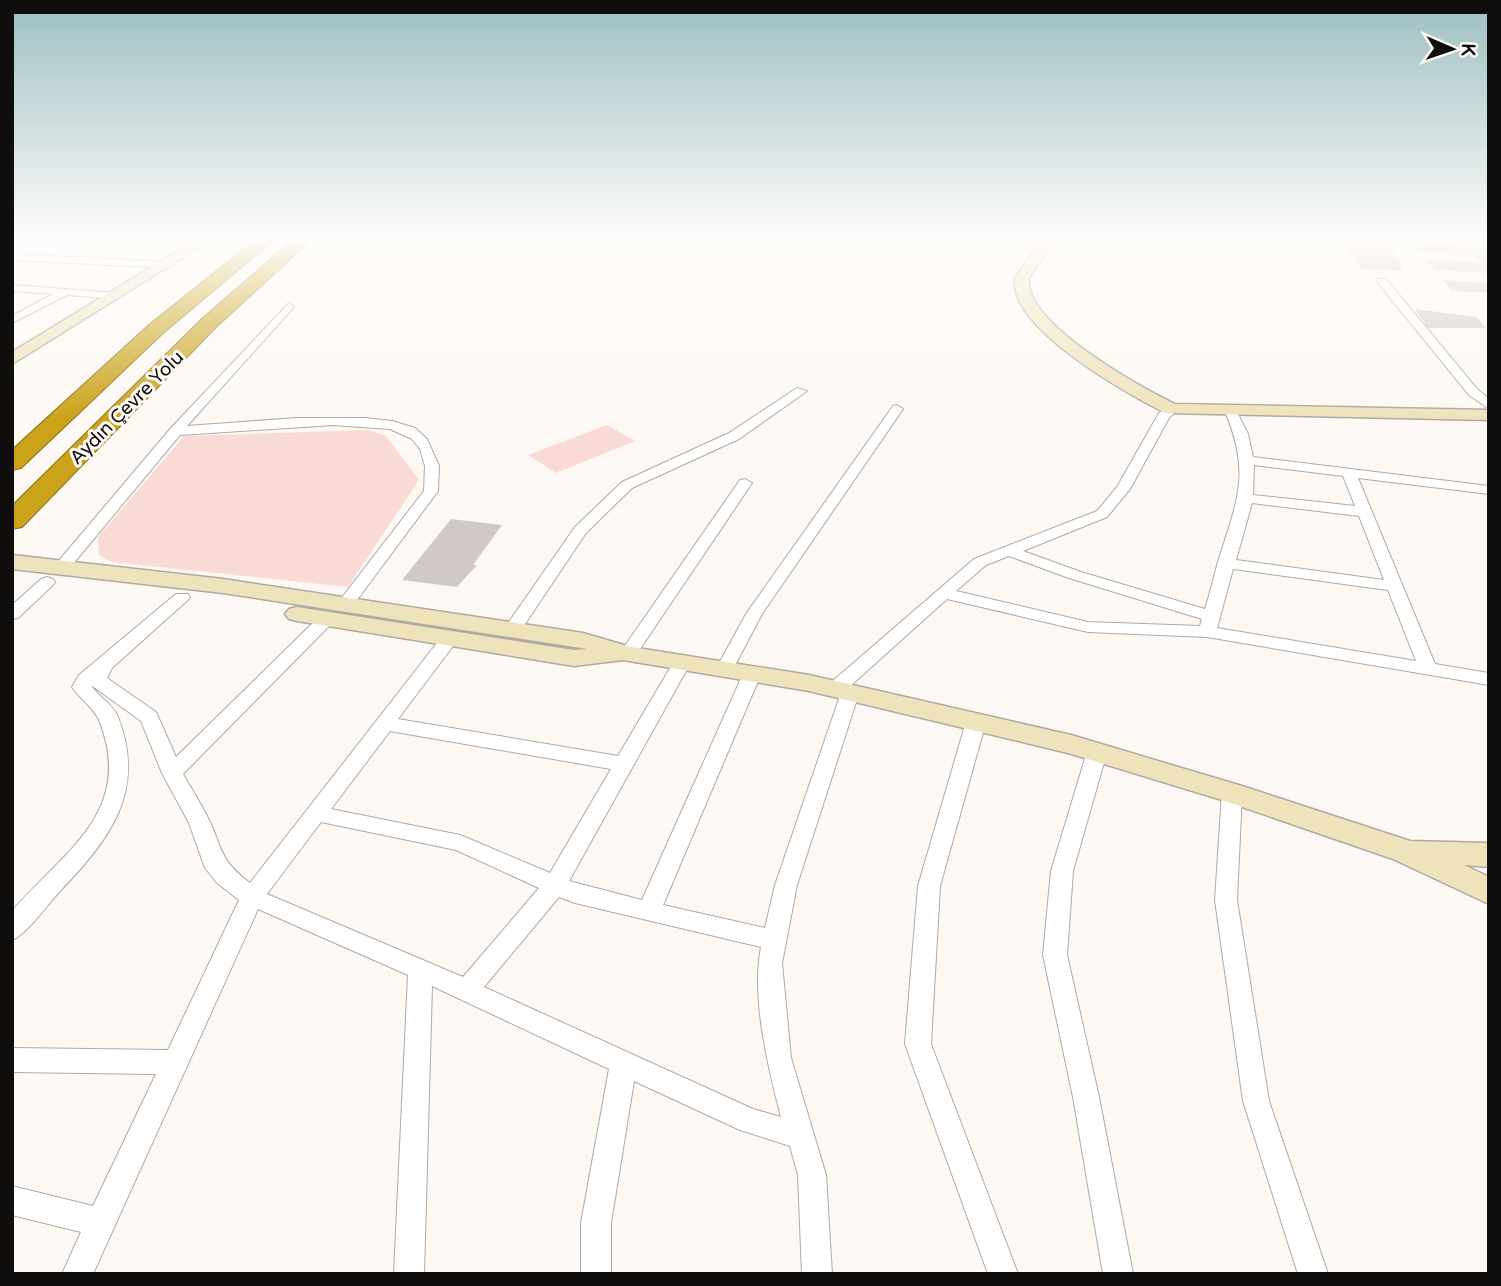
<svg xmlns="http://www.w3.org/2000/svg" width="1501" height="1286" font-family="'Varela Round',sans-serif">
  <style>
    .green { fill: #fadad4 }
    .building { fill: #d0c9c6 }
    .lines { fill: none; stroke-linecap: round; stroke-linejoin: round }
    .street-casing { stroke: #aeaaa5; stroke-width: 2 }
    .secondary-casing { stroke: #aeaaa5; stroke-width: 3 }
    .highway-casing { stroke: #896f16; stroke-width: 2 }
    .street { fill: #fff; fill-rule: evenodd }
    .secondary { fill: #efe3bb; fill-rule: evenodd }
    .highway { fill: #caa31b; fill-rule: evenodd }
    .labels { text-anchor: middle; stroke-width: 6; stroke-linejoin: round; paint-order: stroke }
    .far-street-label { font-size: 19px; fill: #0f0e0c; stroke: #fdf8f3 }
  </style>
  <rect width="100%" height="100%" fill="#fdf8f3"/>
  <path class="green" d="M607,425L635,441L556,473L528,455Z
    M369,430L386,436L419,480L348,587L112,562L99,555L98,537L184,436Z"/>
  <path class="building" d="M1458,238H1470L1478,246L1489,247V273L1435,270L1426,259L1482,263L1475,256L1420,252L1411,242L1465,246Z
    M1340,239L1387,242L1403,267L1399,266L1403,271L1362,269Z
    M1443,280L1489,283V293L1452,291Z
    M1415,309L1477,317L1486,328H1428Z
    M451,519L502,525L473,565H477L457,587L402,580Z"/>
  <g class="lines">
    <defs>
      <path id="street" d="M26,238L199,241L204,244L199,247L31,241Z
        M12,254L168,262L173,265L168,268L12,260Z
        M1378,279H1386L1477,389L1489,399V409L1469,395L1378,283Z
        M12,285L117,293L122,296L117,299L67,295L12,323V316L53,294L12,291Z
        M289,303L294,306L293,308L187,426L297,418H365L392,421L415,428L427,439L439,466L438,491L351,608L345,609L337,604L424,491L425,466L420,449L412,439L390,429L333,425L180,435L68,570H56L54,567L56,564L171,428Z
        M797,388L807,391L739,439L632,488L586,533L519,633H507L504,629L575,527L622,482L729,433Z
        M897,405L903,409L762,614L731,673H719L716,669L746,614L893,406Z
        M1172,405L1178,409L1169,418L1130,489L1107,517L1023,551L1081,572L1205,609C1210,594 1214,576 1218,562C1237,500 1252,474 1224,409L1234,406L1248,434L1253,457L1489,486V494L1358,478L1435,664L1489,673V685L1207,637L1088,632L947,599L848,688L857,689L859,693L797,885L782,963L791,1058L826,1175L832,1274H802L798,1175L790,1146L740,1130L634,1081L611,1223V1274H581V1223L609,1069L432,986L424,1274H394L408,975L258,909L93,1274H62L81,1232L12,1215V1186L93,1206L156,1074L12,1072V1048L168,1050L239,900L217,883L205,868L189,823L162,773L141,721L91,685C97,696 113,704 118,717C147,791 110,839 60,891C49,903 26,935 12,940V911C63,852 136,812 99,720C94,708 79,698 72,687L79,675L176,594H188L190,598L112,668L107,678L156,712L176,757L321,615L327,614L336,619L183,774C192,790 203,807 211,824C223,853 223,863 250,883L444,634L450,633L459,638L398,719L618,756L676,658H688L691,662L569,881L642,900L743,674L746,670H758L761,674L663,905L765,928L775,885L841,693H828L826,689L828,685L974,559L1097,511L1117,487L1159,413ZM1254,465L1343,476L1355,506L1253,495ZM1252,503L1359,516L1384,580L1236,560ZM1009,556L1069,578L1202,619L1200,626L1088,622L956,591L986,565ZM1233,569L1388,590L1416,661L1217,628ZM390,731L611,769L550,873L460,835L331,809ZM321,822L456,850L539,888L463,977L267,894ZM559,897L575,903L761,947C751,997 768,1067 781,1117L753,1109L484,987Z
        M745,479L752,483L634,658H622L619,654L622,650L740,480Z
        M47,577L53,579L55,582L53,585L18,618L12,619V605L41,579Z
        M976,716L983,717L986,722L940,886L931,1044L1018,1274H988L905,1044L918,886L966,722L969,717Z
        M1097,745L1104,747L1107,752L1073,871L1067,955L1099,1097L1133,1274H1103L1073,1097L1043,955L1051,871L1087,752L1090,747Z
        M1232,786L1239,788L1242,793L1237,900L1269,1101L1328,1274H1298L1243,1101L1215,900L1222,793L1225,788Z"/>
      <path id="secondary" d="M199,238H214L12,364V352Z
        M1043,238H1055L1029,278C1023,323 1140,387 1175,404L1489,410V420L1166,413C1129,395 1007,327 1015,278Z
        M12,555L223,579L583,633L631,647L809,675L1071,735L1242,786L1410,841L1489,843V867L1464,865L1489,877V904L1393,859L1222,800L1068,753L809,691L623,660L574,666L297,621L289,619L285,614L289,609L297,607L574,650L587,649L223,593L12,569Z"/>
      <path id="highway" d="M258,238H276L163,333L21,468L12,470V450L149,325Z
        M295,238H313L216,327L22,527L12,529V506L202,319Z"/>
    </defs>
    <use href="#street" class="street-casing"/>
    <use href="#secondary" class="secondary-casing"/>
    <use href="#highway" class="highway-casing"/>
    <use href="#street" class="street"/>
    <use href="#secondary" class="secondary"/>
    <use href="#highway" class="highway"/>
  </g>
  <linearGradient id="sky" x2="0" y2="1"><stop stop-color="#9dbfc2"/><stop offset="0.57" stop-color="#fefcfa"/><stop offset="1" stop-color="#fefcfa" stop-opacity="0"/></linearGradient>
  <rect width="1501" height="418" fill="url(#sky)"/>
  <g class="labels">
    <g class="far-street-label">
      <text transform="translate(126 407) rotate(-45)" y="7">Aydın Çevre Yolu</text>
    </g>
  </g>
  <rect width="1501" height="1286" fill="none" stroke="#0f0e0c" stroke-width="28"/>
  <g transform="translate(1452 49) rotate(92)" stroke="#fdf8f3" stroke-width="5" paint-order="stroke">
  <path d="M0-5L12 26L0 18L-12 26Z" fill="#0f0e0c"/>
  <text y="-10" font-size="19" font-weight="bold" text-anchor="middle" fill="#0f0e0c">K</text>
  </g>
</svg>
